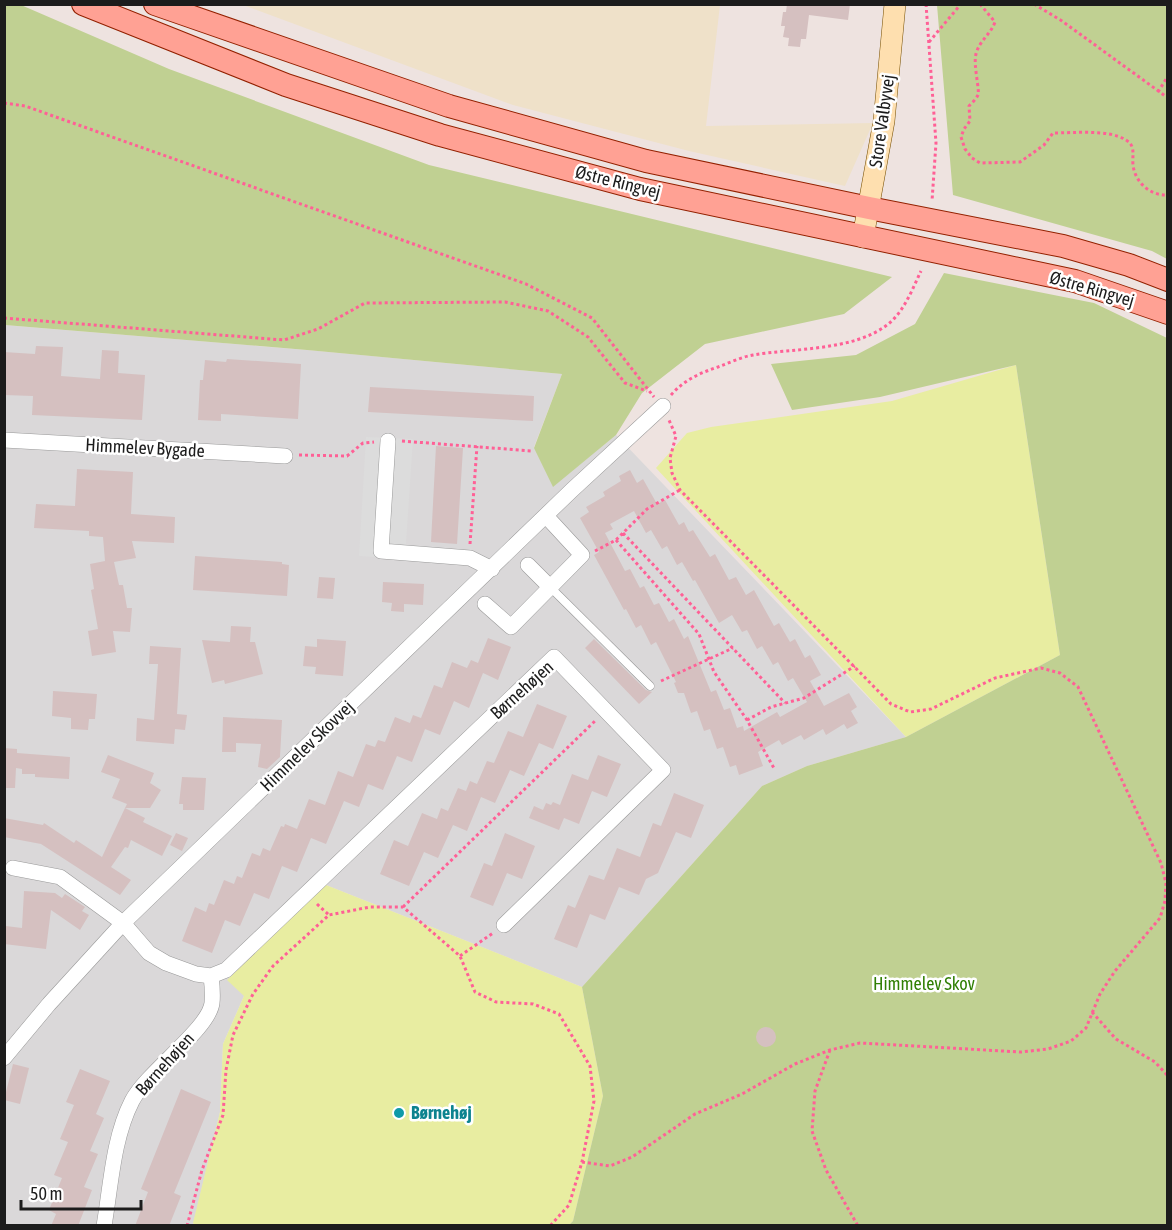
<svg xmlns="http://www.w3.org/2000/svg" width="1172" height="1230" font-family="'Asap Condensed',sans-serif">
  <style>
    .residential { fill: #dad8d9 }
    .farmland { fill: #efe1c9 }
    .grass { fill: #e8eda1 }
    .forest { fill: #c0d092 }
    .parking { fill: #dcdcdc }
    .building { fill: #d5c0c0; fill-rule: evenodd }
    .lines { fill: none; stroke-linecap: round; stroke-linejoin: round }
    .lane-casing { stroke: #999; stroke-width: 9 }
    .street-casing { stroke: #999; stroke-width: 16 }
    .secondary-casing { stroke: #754e00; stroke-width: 22 }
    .primary-casing { stroke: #932100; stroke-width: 24 }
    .path { stroke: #ff6096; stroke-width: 3; stroke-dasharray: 3 3; stroke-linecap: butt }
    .lane { stroke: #fff; stroke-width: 8 }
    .street { stroke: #fff; stroke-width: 15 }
    .secondary { stroke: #fedfaf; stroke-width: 21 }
    .primary { stroke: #ffa194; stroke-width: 22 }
    .culture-dot { fill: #0f9aa8; stroke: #fff; stroke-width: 2 }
    .labels { text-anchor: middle; stroke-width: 5; stroke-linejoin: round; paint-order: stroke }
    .street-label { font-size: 18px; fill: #1c1c1c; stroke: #fff }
    .park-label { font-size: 18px; fill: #307f04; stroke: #fff }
    .culture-label { font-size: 18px; font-weight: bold; fill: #0d838f; stroke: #fff; text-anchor: start }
  </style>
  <rect width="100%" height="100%" fill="#eee3e0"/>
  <path class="residential" d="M4,325L307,350L562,374L534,447L553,486L616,435L906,737L807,766L762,786L582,987L326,885L244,996L223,1044L220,1112L193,1225H5Z"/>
  <path class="farmland" d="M243,5H720L706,126L873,123L845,186L689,151L513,105Z"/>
  <path class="grass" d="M1016,365L1060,655L906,737L656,468L687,433L711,427L892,401Z
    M326,885L582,987L603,1096L573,1221L569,1225L195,1226L193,1223L220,1112L223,1044L244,996L227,980Z"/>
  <path class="forest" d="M4,5H21L169,69L429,165L892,277L844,314L705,344L642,393L616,435L553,487L534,448L562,374L307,350L5,325Z
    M937,5H1167V259L1152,251L953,195Z
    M944,273L1094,303L1167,338V1225H569L573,1221L603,1096L582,987L762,786L807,766L906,737L1060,655L1016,365L880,397L792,410L771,364L856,355L915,324Z"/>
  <path class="parking" d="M366,437L413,439L405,559L359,556Z"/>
  <path class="building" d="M787,4H850L848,20L809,15L806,39H801L800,47L788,46L789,38L783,37L785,26H781L783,12H786Z
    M36,346L63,347L61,376L100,379L102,350L119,351L118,373L145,375L142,420L32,415L33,396L4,395V352L35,354Z
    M227,359L301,364L298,419L221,414V421L198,420L200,380H203L205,360L226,362Z
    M370,387L534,396L533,421L368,412Z
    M436,446L463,448L457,544L431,542Z
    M77,469L133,472L131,514L175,517L174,543L132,541L136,558L114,562L119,585H123L127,608H132L130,632L113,631L116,652L92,656L88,631L98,629L91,590L94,589L90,564L105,561L103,537L89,536V531L34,528L36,504L75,506Z
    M630,470L637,483L643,479L657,504L665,500L679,525L684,522L689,532L693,530L710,557L715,554L729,580L736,577L746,595L754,590L774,626L779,623L790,642L795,639L805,658L810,655L821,675L810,681L824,706L849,693L857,707L851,711L858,723L847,729L844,724L826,735L823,729L804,740L801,735L782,745L779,740L758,752L763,766L739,775L736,765L730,767L723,747L717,749L710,729L704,731L697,711L691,713L684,693H678L674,683L676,682L656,642L651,645L641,625L636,628L626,609L624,610L594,555L599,552L580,518L589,512L586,507L605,496L603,492L621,481L619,476ZM634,511L646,533L651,530L662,549L667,546L677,565L682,562L693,581L695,580L719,623L732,615L742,632L747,630L757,649L762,646L773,665L778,662L788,681L793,678L807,702L780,717L777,712L744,731L743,726L737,728L730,708L724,710L716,690L711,692L688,636L684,639L674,619L669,622L659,603L654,605L644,586L640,588L630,569L625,571L605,533L613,529L610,524Z
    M195,556L282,562V564L289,565L287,596L193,590Z
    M319,577L335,578L333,599L317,598Z
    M383,582L424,584L423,605L404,604V612L391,611L392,603L382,602Z
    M231,626L251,627L250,642H255L263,674L225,684L224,680L212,683L202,640L230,642Z
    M488,638L511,647L498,680L483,673L469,708L454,701L440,735L425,729L412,762L397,756L383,790L368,784L359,807L344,801L326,844L311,838L297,872L282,866L269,899L254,893L240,926L225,920L212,953L182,941L195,907L206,912L209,903L214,905L224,880L234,884L237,876L242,878L252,853L260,856L263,848L270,851L281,826L284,827L285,824L297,829L309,799L325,805L338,771L353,777L366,744L375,747L378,740L385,742L395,717L410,723L413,715L421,718L434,685L442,688L452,662L467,668L471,660L478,663Z
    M317,639L346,641L343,676L315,674L316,667L303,666L305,646L317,647Z
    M594,639L646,690L652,692L639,704L585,648Z
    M150,646L181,648L177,714L187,715L185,730L175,729L174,744L136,741L137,718L154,720L158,664H149Z
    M53,691L97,694L95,719H89L88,730L71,729V718L52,716Z
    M537,704L567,716L553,749L539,743L524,776L510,770L495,803L481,797L467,831L453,825L438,858L424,852L409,886L380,874L394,840L408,846L422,813L437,819L441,808L448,811L458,788L466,791L470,781L477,784L487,761L494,763L508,731L523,737Z
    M223,717L282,720L280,757L267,769L258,767L261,744L236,743V752H222Z
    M4,748L17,749V753L70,757L69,779L35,777V774H22V769L16,768L15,788H4Z
    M108,755L154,773L150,783L161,790L150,808H125L127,804L112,798L120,779L101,772Z
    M598,755L621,764L607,797L592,791L579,824L564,818L559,830L529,818L534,806L543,810L546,803L551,805L553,802L560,805L572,774L588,780Z
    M182,777L206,778L204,810H183V804H179Z
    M674,793L704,805L691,838L676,832L658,873L646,879L639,895L619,887L605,920L590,914L577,948L554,939L568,905L575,908L589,875L604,880L617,848L640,857L653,823L661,826Z
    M125,808L145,818L143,822L172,836L162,856L131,840L128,848L125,847L111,867L131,880L120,895L41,844L4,837V818L43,825L44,823L74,843L76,840L102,857Z
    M176,833L188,838L182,851L170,845Z
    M505,833L535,846L522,879L507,873L493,906L470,897L484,863L492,866Z
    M24,891L55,893L62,898L65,894L85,907L82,911L89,915L80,930L51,910L46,949L4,944L6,926L22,928Z
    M756 1037a10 10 0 1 1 20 0a10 10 0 1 1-20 0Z
    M13,1064L29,1068L20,1104L4,1100Z
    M80,1069L110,1081L96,1114L104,1118L90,1151L98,1154L84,1187L92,1190L78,1226H51L56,1214L49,1210L62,1178L54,1175L68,1142L60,1139L74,1105L66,1102Z
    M181,1089L211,1102L174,1193L181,1196L169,1226H135L148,1192L141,1189Z"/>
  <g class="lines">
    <defs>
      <path id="lane" d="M550,587L650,686"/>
      <path id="street" d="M4,440L285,456
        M388,441L381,551L470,558L492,569
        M528,565L550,587
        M485,604L511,627L582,555L546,516
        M13,868L60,877L123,923L149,953L166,963L196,974L211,976L226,970L554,657L663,770L504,925
        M4,1058L49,1004L123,923L572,490L663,406
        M104,1226C111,1185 113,1138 132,1101C147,1072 209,1029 212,1003C213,994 212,984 211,976"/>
      <path id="secondary" d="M863,237L884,121L895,4"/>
      <path id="primary" d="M83,4L286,85L440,135L640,189L1075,281L1168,313
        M155,4L449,106L646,161L869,208L1063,246L1129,265L1168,280"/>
    </defs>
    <use href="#lane" class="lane-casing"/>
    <use href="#street" class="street-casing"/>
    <use href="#secondary" class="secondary-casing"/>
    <use href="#primary" class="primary-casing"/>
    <path class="path" d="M926,4L936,143L932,201
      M980,4L995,22C991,34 979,41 976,54C973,64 980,91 978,95C976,99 972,103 969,106L970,121L964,129L961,137L965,149L972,158L980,163L1020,162L1044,145L1053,133C1073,133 1109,129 1126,140C1136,146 1132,155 1133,165C1135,182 1150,196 1168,195
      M1034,4L1062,21L1168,98
      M929,42L961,4
      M1158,92L1168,76
      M4,103L25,106L526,284L592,318L654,397
      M4,318L284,340L318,329L365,303L505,302L548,311L588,337L625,383L647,391
      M671,395C684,380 700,373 718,367C729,363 741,357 753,355C794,348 853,351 887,325C904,312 912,290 921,271
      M402,441L532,451
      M299,455L347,456L363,443L374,442
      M623,533L785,703
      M616,540L699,634L714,672L747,720L775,770
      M470,544L477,446
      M595,551L616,540L647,509L680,490
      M661,681L733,648
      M747,720L771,707L804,698L855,666
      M317,904L329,915
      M403,907L596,720
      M460,956L493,933
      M1092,1012L1116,1039L1155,1062L1168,1076
      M830,1050L815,1091L812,1131L826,1170L858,1226
      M582,1162L610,1166L632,1157L695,1114L742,1094L795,1064L830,1050L860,1043L1021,1052L1048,1049L1071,1041L1086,1028L1100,994L1115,971L1160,918L1165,901L1166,883L1161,863L1078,687L1060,673L1041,668L995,678L931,709L910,712L891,704L680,490L672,473L670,458L676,436L669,420
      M187,1226L202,1170L223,1115L226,1070L233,1035L253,994L273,966L329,915L370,907H403L460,956L475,992L496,1002L533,1004L559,1014L590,1066L594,1101L582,1162L569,1205L550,1226"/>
    <use href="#lane" class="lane"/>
    <use href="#street" class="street"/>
    <use href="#secondary" class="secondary"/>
    <use href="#primary" class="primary"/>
  </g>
  <circle class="culture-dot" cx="399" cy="1113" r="6"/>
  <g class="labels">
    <g class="street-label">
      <text transform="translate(882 121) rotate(-82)" y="6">Store Valbyvej</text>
      <text transform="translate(618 182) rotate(14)" y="6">Østre Ringvej</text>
      <text transform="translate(1092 289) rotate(16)" y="6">Østre Ringvej</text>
      <text transform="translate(145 448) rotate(3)" y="6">Himmelev Bygade</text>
      <text transform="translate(522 690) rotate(-42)" y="6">Børnehøjen</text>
      <text transform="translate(307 746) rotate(-44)" y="6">Himmelev Skovvej</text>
      <text transform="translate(165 1064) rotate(-48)" y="6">Børnehøjen</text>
    </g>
    <g class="park-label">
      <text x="924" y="990">Himmelev Skov</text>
    </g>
    <g class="culture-label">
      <text x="411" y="1119">Børnehøj</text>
    </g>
  </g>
  <rect width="1172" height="1230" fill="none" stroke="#1c1c1c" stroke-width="12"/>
  <path d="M21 1200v9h120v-9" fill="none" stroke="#1c1c1c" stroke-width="3"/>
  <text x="30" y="1200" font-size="18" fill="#1c1c1c" stroke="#ffffff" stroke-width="4.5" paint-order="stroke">50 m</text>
</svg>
